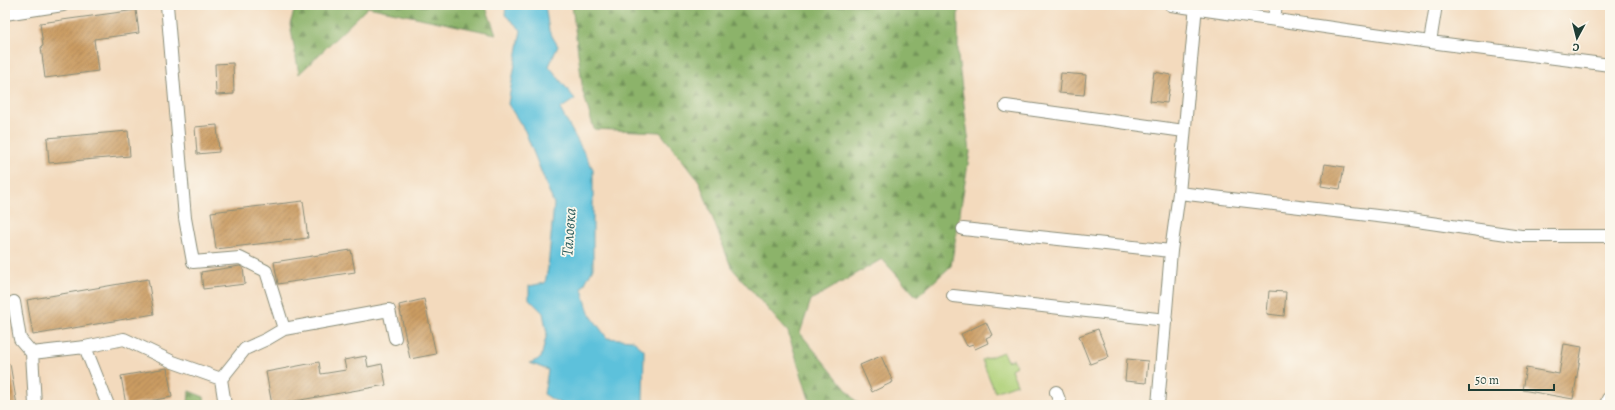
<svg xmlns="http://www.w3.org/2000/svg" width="1615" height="410" font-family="Alegreya,serif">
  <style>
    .forest { fill: url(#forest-firs); stroke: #56784f }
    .pitch { fill: #b0d17a; stroke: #688757 }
    .water { fill: #5dc1db; stroke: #3e7f88 }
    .building { fill: url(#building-hatch) }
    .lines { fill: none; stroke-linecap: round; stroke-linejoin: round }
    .minor-casing { stroke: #898c78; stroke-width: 14 }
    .minor { stroke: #fff; stroke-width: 12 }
    .labels { text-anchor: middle; stroke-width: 3.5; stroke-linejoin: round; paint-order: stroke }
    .water-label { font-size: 16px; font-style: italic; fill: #2e5e5e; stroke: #fbf7ec }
  </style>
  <defs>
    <pattern id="forest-firs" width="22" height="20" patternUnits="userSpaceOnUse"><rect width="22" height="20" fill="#8cb36a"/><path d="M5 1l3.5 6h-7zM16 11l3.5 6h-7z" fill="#729358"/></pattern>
    <pattern id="building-hatch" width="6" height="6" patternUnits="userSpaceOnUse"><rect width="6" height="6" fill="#cb9c62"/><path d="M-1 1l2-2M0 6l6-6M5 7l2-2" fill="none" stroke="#a48052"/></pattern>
  </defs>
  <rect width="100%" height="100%" fill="#fbf7ec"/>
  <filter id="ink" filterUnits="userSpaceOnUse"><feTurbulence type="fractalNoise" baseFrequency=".025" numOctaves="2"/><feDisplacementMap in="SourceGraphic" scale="8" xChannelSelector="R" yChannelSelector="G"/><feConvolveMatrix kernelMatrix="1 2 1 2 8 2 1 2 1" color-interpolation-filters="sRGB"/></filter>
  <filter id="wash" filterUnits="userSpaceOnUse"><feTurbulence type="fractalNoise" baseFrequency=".012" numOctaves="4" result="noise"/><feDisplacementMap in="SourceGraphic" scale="16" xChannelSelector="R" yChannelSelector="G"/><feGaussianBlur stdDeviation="0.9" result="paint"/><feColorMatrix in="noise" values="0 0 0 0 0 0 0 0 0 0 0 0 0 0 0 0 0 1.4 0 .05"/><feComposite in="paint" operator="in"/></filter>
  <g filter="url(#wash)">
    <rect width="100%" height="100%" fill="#f3dabd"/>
    <path class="forest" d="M296,5H485L496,34L368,7L299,74L290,24Z
      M572,5H958V57L970,152L951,266L917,297L882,259L811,300L800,333L859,405H811L788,332L731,267L699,181L660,132L594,129L583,92Z
      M189,391L204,397L205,405H188Z"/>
    <path class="pitch" d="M1003,352L1007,361L1013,359L1016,366L1011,369L1017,384L995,392L982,360Z"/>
    <path class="water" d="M506,5H545L549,31L558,46L549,66L575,99L560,109L593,169V268L582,289L589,313L607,338L632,340L644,350L643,400L650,405H585L582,403C565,408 558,403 544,394L548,370L530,363L541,358L547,333L543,313L529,299V286L545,283L548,268L554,204L525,131L508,104L521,30L505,15Z"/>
    <g id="blocks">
      <path class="building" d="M136,10L139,33L94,39L98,71L45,78L41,47L43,46L40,23Z
        M233,63L234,94L216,95L215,64Z
        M1154,72L1171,75L1167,103L1150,101Z
        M1061,73L1086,75L1084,95L1059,93Z
        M217,125L219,152L197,154L195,127Z
        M128,131L130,156L49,163L47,138Z
        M1325,164L1344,167L1340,189L1321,186Z
        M303,201L308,238L216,249L211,212Z
        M351,250L355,272L278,284L274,262Z
        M240,266L243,268L245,284L203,289L201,272Z
        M148,279L154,314L33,335L27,300Z
        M1269,291L1286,292L1284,316L1267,314Z
        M424,299L436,354L410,359L399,305Z
        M986,322L992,335L986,338L988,343L975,349L973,344L967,346L961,334Z
        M1098,329L1109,357L1090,364L1079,336Z
        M1564,344L1582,347L1573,399L1522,390L1526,368L1559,374Z
        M366,356L368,367L382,364L386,385L272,405L266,372L319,362L321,374L346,370L344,360Z
        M881,356L893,382L872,392L860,365Z
        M1127,359L1148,361L1146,383L1125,381Z
        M10,364L17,405H5V365Z
        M167,368L172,397L126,405L121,376Z"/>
    </g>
  </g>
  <g filter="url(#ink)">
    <use href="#blocks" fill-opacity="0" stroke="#898c78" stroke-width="1"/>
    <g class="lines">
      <defs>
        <path id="minor" d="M167,5L185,218L193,262L240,258L266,271L284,329
          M1171,5L1430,42L1610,65
          M5,14L63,5
          M1274,19L1276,5
          M1430,42L1436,5
          M1006,106L1184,131
          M1179,193L1403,219L1521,236H1610
          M963,229L1171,251
          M953,296L1166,320
          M14,302L20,339L32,353L35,405
          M85,347L108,405
          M32,353L85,347L124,339L173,362L221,379L245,349L267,339L284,329L389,310L395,338
          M221,379L225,405
          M1056,392L1061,405
          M1158,405L1171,251L1179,193L1196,5
          M1606,405L1608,399H1610"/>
      </defs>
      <use href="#minor" class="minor-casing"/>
      <use href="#minor" class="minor"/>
    </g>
  </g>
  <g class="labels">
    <g class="water-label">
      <text transform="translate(568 232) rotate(-86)" y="6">Таловка</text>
    </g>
  </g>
  <rect width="1615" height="410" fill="none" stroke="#fbf7ec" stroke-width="20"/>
  <g transform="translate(1577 38) rotate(187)" stroke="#fbf7ec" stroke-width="3" paint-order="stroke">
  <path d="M0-3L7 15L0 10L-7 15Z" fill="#1f3d34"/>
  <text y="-6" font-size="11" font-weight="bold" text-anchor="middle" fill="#1f3d34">С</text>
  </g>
  <path d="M1469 384v6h85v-6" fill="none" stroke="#1f3d34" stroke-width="2"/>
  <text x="1475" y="384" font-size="12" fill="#1f3d34" stroke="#fbf7ec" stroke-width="3" paint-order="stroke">50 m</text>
</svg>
